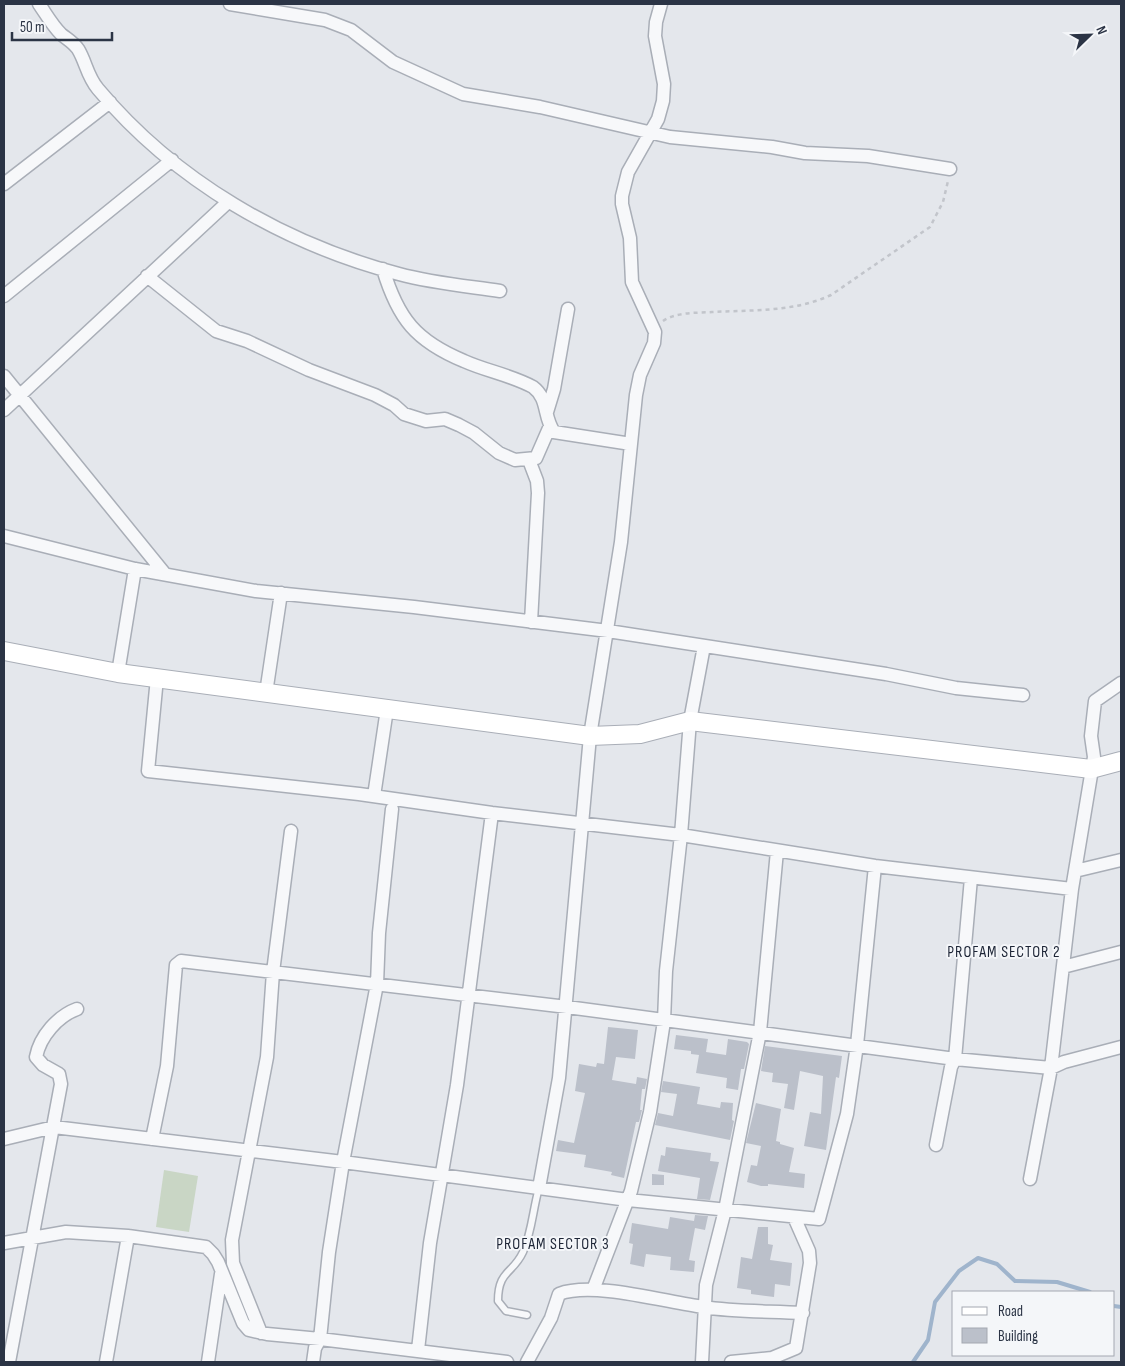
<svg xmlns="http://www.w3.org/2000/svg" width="1125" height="1366" font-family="'Sofia Sans Condensed',sans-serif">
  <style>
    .green { fill: #c9d6c5 }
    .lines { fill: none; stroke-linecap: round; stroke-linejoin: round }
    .stream { stroke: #9fb4cc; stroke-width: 4 }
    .building { fill: #bbc0ca }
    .service-casing { stroke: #a9aeb7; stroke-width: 9 }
    .minor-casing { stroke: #a9aeb7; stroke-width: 15 }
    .secondary-casing { stroke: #a9aeb7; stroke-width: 20 }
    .path { stroke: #c2c5cb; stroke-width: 2.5; stroke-dasharray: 4 4; stroke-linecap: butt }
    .service { stroke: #f7f8fa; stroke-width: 6 }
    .minor { stroke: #f7f8fa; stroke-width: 12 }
    .secondary { stroke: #fff; stroke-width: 18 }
    .labels { text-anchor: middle; stroke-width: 4; stroke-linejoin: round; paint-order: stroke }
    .neighbourhood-label { font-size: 16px; letter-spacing: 1px; fill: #1d2536; stroke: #f4f6f9 }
  </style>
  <rect width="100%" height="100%" fill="#e4e7ec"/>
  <path class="green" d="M164,1170L198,1176L189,1232L156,1227Z"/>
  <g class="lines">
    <path class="stream" d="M1114,1306L1121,1307
      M913,1362L928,1340L935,1302L959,1271L978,1258L997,1264L1015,1281L1057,1282L1090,1292"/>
  </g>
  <path class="building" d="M608,1027L638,1030L635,1059L616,1057L612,1080L636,1084L637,1077L647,1079L645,1089H642L640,1110H642L639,1122H636L624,1178L611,1175L612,1172L584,1167L586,1155L556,1151L558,1140L574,1143L585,1093L575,1091L579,1064L596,1067L597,1063L604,1064Z
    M676,1035L708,1039L706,1052L726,1055L728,1039L747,1042L749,1044L744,1069H741L738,1090L726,1088L727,1078L696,1073L699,1055L691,1054V1051L674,1049Z
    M765,1046L842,1056L839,1078L836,1077L826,1150L804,1146L810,1112L821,1114L823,1076L800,1071L794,1110L784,1108L788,1084L772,1082L773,1073L761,1071Z
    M663,1081L700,1087L697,1104L720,1108L721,1102L733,1103L732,1120L734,1121L730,1140L655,1125L658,1113L673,1116L677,1094L661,1092Z
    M756,1103L781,1109L776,1141L780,1142V1144L794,1148L789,1172L805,1174L804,1188L768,1184V1186H761L747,1182L751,1165L757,1166L761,1146L746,1143Z
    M666,1147L711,1153L710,1161L719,1162L710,1200L697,1199L700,1178L658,1171L661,1155L665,1156Z
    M652,1174L664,1175V1185H652Z
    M695,1215L708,1216L705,1230L695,1228L689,1260L695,1261L694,1272L670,1270L671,1257L646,1254L644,1267L630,1264L633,1244L629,1243L632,1223L668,1229L670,1217L694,1221Z
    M758,1227H768V1244L773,1245L770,1260L792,1263L790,1286L775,1284L774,1297L751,1294V1290L737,1288L741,1257L752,1259Z"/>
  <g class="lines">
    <defs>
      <path id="service" d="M527,1315L506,1311L498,1301C498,1270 513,1274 523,1252C532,1232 533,1208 539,1188"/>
      <path id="minor" d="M39,4C46,14 52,25 61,34C67,39 73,42 78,49C86,62 87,76 98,89C175,181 284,244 399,274C432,283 466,286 500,291
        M230,4L325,20L351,30L393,62L463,94L540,107L670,137L772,147L805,153L868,156L950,169
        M4,184L110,102
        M383,269C398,319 416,341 464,361C486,371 511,375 533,387C549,399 543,417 554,432L631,444
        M147,276L216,331L247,341L309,370L375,395L394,405L404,414L426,421L445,419L459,425L474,433L499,453L515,460L536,458L550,426
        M4,296L172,160
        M4,376L165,574
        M4,410L228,202
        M547,412L554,389L568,309
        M529,460L537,481L538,493L531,622
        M4,536L135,569L256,591L414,607L608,631L886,674L956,688L1023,695
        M118,673L135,569
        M157,678L148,771L359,794L492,813L681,835L875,866L1072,889
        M266,693L281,593
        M374,796L387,709
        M1075,871L1121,860
        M1063,967L1121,952
        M4,1139L54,1127L343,1162L628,1200L819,1219L847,1114L857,1045L875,866
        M152,1139L167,1066L176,965L181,961L567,1007L955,1059L1051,1068L1064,1062L1121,1047
        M936,1145L951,1067L955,1059L971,878
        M1030,1179L1051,1068L1072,889L1094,757L1091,736L1095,701L1121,683
        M539,1188L559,1078L590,736L621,542L636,395L640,375L654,343L655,332L632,282L630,238L622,204V196L628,172L658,119L663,101L664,84L655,36L656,22L661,4
        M4,1243L66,1232L128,1236L206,1247L213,1254L218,1262L243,1323L249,1330L267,1334L320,1339L507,1362
        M593,1290L631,1191L650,1112L664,1021L666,971L681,835L690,721L704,646
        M261,1333L233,1263L232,1240L267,1057L273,972L291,831
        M418,1350L430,1243L457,1085L492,813
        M9,1362L61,1084L59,1074L43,1065L36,1057C40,1036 58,1016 77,1009
        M106,1362L128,1236
        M208,1362L221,1274
        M313,1362L315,1348L320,1339L329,1252L343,1162L377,984L379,933L392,809
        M527,1362L551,1318L559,1294C593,1281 665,1302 703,1307C736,1312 770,1311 803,1313
        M702,1362L706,1285L725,1210L760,1032L777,851
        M731,1362L772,1358L796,1348L810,1263L809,1251L794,1217"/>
      <path id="secondary" d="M4,651L118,673L590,736L640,734L690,721L1091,769L1121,761"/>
    </defs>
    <use href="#service" class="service-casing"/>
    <use href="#minor" class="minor-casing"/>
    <use href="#secondary" class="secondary-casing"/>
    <path class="path" d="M663,321C676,312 696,313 712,312C752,310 795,312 831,295L930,227L943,202L948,181"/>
    <use href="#service" class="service"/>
    <use href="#minor" class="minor"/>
    <use href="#secondary" class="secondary"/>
  </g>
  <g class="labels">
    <g class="neighbourhood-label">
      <text x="1004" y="957">PROFAM SECTOR 2</text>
      <text x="553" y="1249">PROFAM SECTOR 3</text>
    </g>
  </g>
  <rect width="1125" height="1366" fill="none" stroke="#2b3445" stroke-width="10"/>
  <rect x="952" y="1291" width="162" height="65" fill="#f4f6f9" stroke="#a4a8b1"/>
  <rect x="962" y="1307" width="25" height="8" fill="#ffffff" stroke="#a4a8b1"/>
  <text x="998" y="1316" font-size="15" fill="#2b3445">Road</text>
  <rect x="962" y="1328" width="25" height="15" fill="#bbc0ca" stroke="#a4a8b1"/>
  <text x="998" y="1341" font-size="15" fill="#2b3445">Building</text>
  <g transform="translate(1090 35) rotate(67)" stroke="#f4f6f9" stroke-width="4" paint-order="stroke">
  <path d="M0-4L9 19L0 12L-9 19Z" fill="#2b3445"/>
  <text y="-8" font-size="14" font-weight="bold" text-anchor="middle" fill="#2b3445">N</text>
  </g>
  <path d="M12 32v8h100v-8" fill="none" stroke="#2b3445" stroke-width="2.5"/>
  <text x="20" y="32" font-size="15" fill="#2b3445" stroke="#f4f6f9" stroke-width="4" paint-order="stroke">50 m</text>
</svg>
